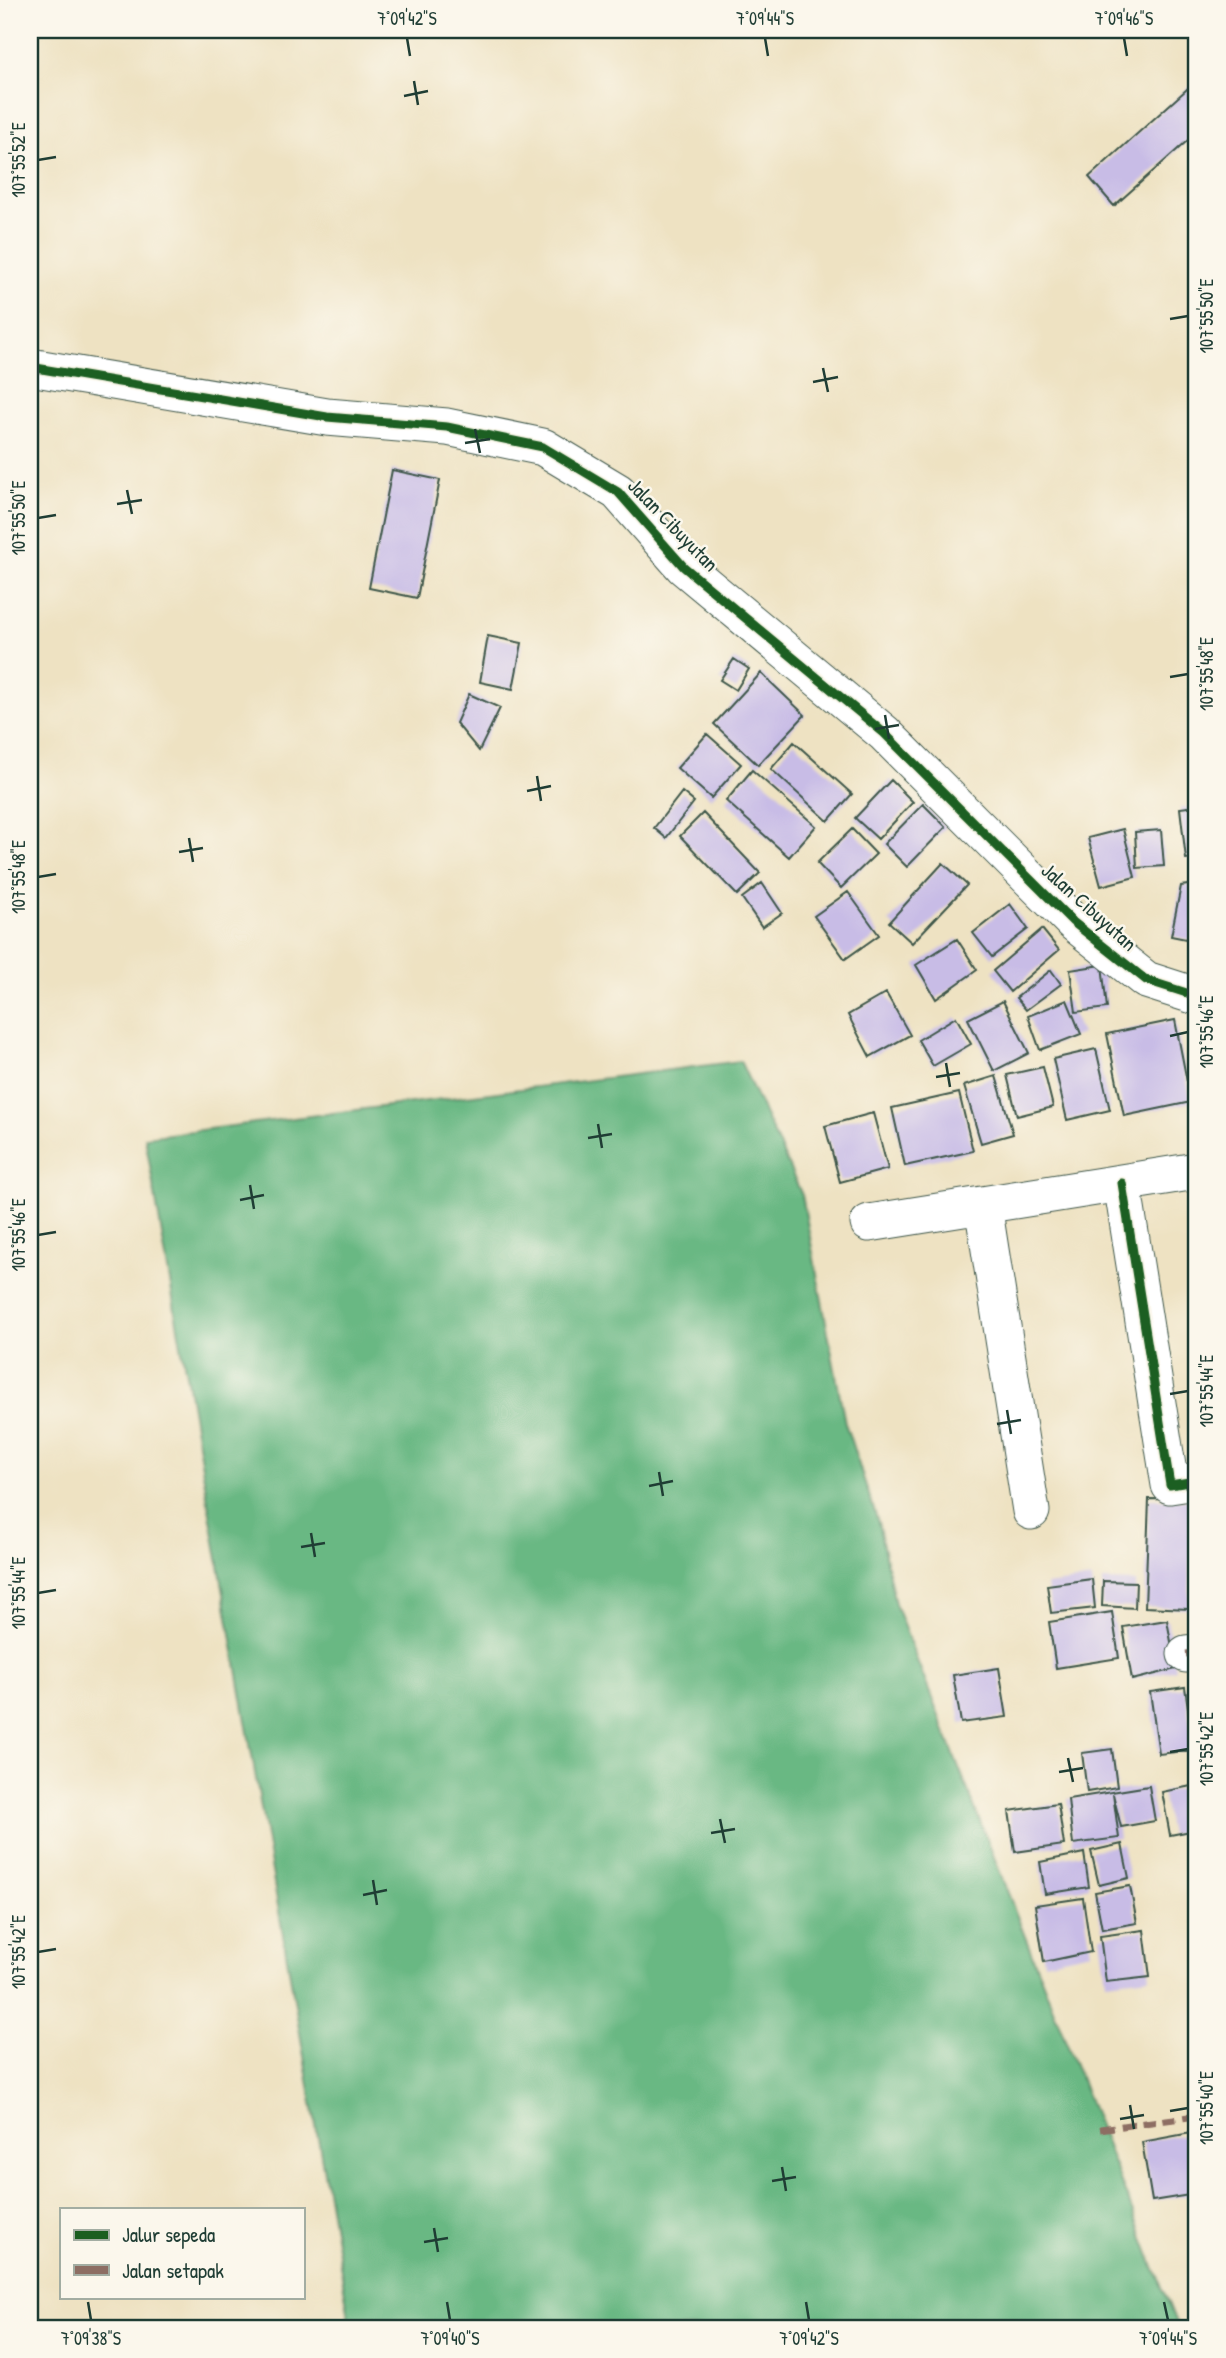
<svg xmlns="http://www.w3.org/2000/svg" width="1226" height="2358" font-family="'Patrick Hand',sans-serif">
  <style>
    .forest { fill: #69b883; stroke: #447a5c; stroke-width: 2 }
    .building { fill: #c8bce6 }
    .lines { fill: none; stroke-linecap: round; stroke-linejoin: round }
    .minor-casing { stroke: #3e5649; stroke-width: 39 }
    .minor { stroke: #fff; stroke-width: 37 }
    .quiet { stroke: #8d6e63; stroke-width: 7; stroke-dasharray: 14 7; stroke-linecap: butt }
    .cycleway-casing { stroke: #fbf7ec; stroke-width: 13 }
    .cycleway { stroke: #1b5e20; stroke-width: 9 }
    .ticks { fill: none; stroke: #1f3d34; stroke-width: 2.5 }
    .labels { text-anchor: middle; stroke-width: 5; stroke-linejoin: round; paint-order: stroke }
    .street-label { font-size: 21px; fill: #1f3d34; stroke: #fbf7ec }
    .neatline { fill: none; stroke: #1f3d34; stroke-width: 2.5 }
    .ticks-label { font-size: 18px; text-anchor: middle; fill: #1f3d34 }
  </style>
  <rect width="100%" height="100%" fill="#fbf7ec"/>
  <filter id="ink" filterUnits="userSpaceOnUse"><feTurbulence type="fractalNoise" baseFrequency=".0143" numOctaves="2"/><feDisplacementMap in="SourceGraphic" scale="14" xChannelSelector="R" yChannelSelector="G"/><feConvolveMatrix kernelMatrix="1 2 1 2 8 2 1 2 1" color-interpolation-filters="sRGB"/></filter>
  <filter id="wash" filterUnits="userSpaceOnUse"><feTurbulence type="fractalNoise" baseFrequency=".00686" numOctaves="4" result="noise"/><feDisplacementMap in="SourceGraphic" scale="28" xChannelSelector="R" yChannelSelector="G"/><feGaussianBlur stdDeviation="1.57" result="paint"/><feColorMatrix in="noise" values="0 0 0 0 0 0 0 0 0 0 0 0 0 0 0 0 0 1.4 0 .05"/><feComposite in="paint" operator="in"/></filter>
  <g filter="url(#wash)">
    <rect width="100%" height="100%" fill="#eee2c2"/>
    <path class="forest" d="M740,1061L802,1195L845,1423L878,1522L895,1604L1178,2328H351L145,1137Z"/>
    <g id="blocks">
      <path class="building" d="M1196,81V133L1114,206L1089,177Z
        M392,470L440,480L417,598L369,588Z
        M488,636L522,643L513,689L480,682Z
        M734,659L749,669L736,690L720,680Z
        M761,673L805,715L758,765L714,724Z
        M469,694L500,708L479,751L456,723Z
        M707,734L741,764L711,798L677,768Z
        M794,742L852,794L828,821L771,769Z
        M752,770L816,826L789,857L726,801Z
        M891,780L913,802L878,839L855,818Z
        M682,792L694,802L666,838L654,828Z
        M923,804L946,827L907,867L884,844Z
        M1196,806V858L1186,859L1180,808Z
        M703,813L760,873L737,895L680,836Z
        M852,829L876,854L841,888L817,863Z
        M1123,829L1135,877L1101,886L1088,838Z
        M1161,830L1164,866L1137,868L1135,832Z
        M943,863L967,885L912,943L889,922Z
        M762,883L782,913L762,927L742,898Z
        M1196,884V941L1171,936L1181,886Z
        M848,892L879,935L845,959L814,916Z
        M1010,904L1028,929L992,957L973,933Z
        M1042,929L1059,950L1010,992L993,971Z
        M957,939L977,970L936,999L916,965Z
        M1102,965L1107,1008L1076,1012L1070,970Z
        M1051,970L1061,984L1026,1010L1016,998Z
        M886,993L910,1035L870,1057L848,1015Z
        M1067,1000L1081,1034L1040,1050L1028,1016Z
        M1003,1001L1029,1053L994,1071L968,1019Z
        M956,1017L971,1044L933,1066L918,1040Z
        M1175,1020L1191,1102L1124,1116L1107,1034Z
        M1096,1049L1110,1110L1067,1120L1053,1059Z
        M1043,1067L1053,1107L1017,1116L1007,1075Z
        M996,1076L1013,1134L981,1143L964,1086Z
        M959,1093L973,1151L905,1166L892,1108Z
        M873,1113L888,1169L840,1182L825,1126Z
        M1149,1499L1193,1500L1189,1609L1145,1607Z
        M1092,1579L1095,1608L1051,1613L1047,1585Z
        M1103,1581L1136,1582L1135,1608L1102,1606Z
        M1112,1612L1119,1658L1056,1668L1049,1622Z
        M1167,1620L1176,1669L1132,1680L1123,1627Z
        M999,1668L1007,1717L961,1723L953,1675Z
        M1185,1687L1194,1750L1159,1754L1150,1692Z
        M1112,1749L1117,1787L1087,1792L1082,1753Z
        M1196,1785V1830L1170,1835L1162,1792Z
        M1149,1786L1155,1821L1121,1827L1113,1794L1119,1838L1073,1844L1068,1799Z
        M1058,1804L1064,1845L1015,1852L1009,1811Z
        M1122,1844L1129,1878L1099,1885L1091,1851Z
        M1084,1853L1089,1887L1045,1894L1040,1862Z
        M1130,1886L1137,1923L1102,1929L1095,1892Z
        M1083,1898L1091,1952L1044,1962L1035,1905Z
        M1144,1930L1150,1977L1106,1982L1100,1936Z
        M1196,2132V2194L1152,2201L1142,2142Z"/>
    </g>
  </g>
  <g filter="url(#ink)">
    <use href="#blocks" fill-opacity="0" stroke="#3e5649" stroke-width="2"/>
    <g class="lines">
      <defs>
        <path id="minor" d="M30,367L327,417L447,427L543,447L618,492L684,567L884,733L1073,922L1146,980L1196,996
          M1122,1183L1170,1485L1196,1481
          M983,1205L1031,1511
          M869,1223L1196,1171
          M1186,1654L1196,1653"/>
      </defs>
      <use href="#minor" class="minor-casing"/>
      <use href="#minor" class="minor"/>
      <path class="quiet" d="M1186,1654L1196,1653
        M1100,2129L1196,2116"/>
      <defs>
        <path id="cycleway" d="M30,367L327,417L447,427L543,447L618,492L684,567L884,733L1073,922L1146,980L1196,996
          M1122,1183L1170,1485L1196,1481"/>
      </defs>
      <use href="#cycleway" class="cycleway-casing"/>
      <use href="#cycleway" class="cycleway"/>
    </g>
  </g>
  <path class="ticks" d="M407,38L410,56M765,38L768,56M1124,38L1127,56M414,81L418,105M404,96L428,91M38,160L56,157M1170,319L1188,316M823,368L828,392M813,382L838,377M475,429L480,453M465,443L490,439M127,490L132,514M117,504L142,500M38,518L56,515M1170,677L1188,674M885,715L889,739M875,729L899,725M537,776L541,801M527,791L551,786M189,838L193,862M179,852L203,848M38,877L56,874M1170,1036L1188,1032M946,1063L950,1087M936,1077L960,1073M598,1124L602,1148M588,1138L612,1134M250,1185L254,1209M240,1200L264,1195M38,1235L56,1232M1170,1394L1188,1391M1007,1410L1011,1434M997,1424L1021,1420M659,1472L663,1496M649,1486L673,1481M311,1533L315,1557M301,1547L325,1543M38,1593L56,1590M1170,1752L1188,1749M1068,1758L1073,1782M1059,1772L1083,1768M720,1819L725,1843M711,1833L735,1829M373,1880L377,1905M363,1895L387,1890M38,1952L56,1949M1130,2105L1134,2129M1170,2111L1188,2108M1120,2119L1144,2115M782,2167L786,2191M772,2181L796,2177M434,2228L438,2252M424,2242L448,2238M88,2302L91,2320M447,2302L450,2320M806,2302L809,2320M1164,2302L1168,2320"/>
  <g class="labels">
    <g class="street-label">
      <text transform="translate(673 525) rotate(46)" y="7">Jalan Cibuyutan</text>
      <text transform="translate(1089 907) rotate(42)" y="7">Jalan Cibuyutan</text>
    </g>
  </g>
  <rect width="1226" height="2358" fill="none" stroke="#fbf7ec" stroke-width="77"/>
  <rect x="60" y="2208" width="245" height="91" fill="#fbf7ec" stroke="#a3ada2" stroke-width="2"/>
  <rect x="74" y="2230" width="35" height="10" fill="#1b5e20" stroke="#a3ada2" stroke-width="2"/>
  <text x="122" y="2242" font-size="21" fill="#1f3d34">Jalur sepeda</text>
  <rect x="74" y="2265" width="35" height="10" fill="#8d6e63" stroke="#a3ada2" stroke-width="2"/>
  <text x="122" y="2278" font-size="21" fill="#1f3d34">Jalan setapak</text>
  <rect x="38" y="38" width="1150" height="2282" class="neatline"/>
  <g class="ticks-label">
    <text x="407" y="25">7°09'42"S</text>
    <text x="765" y="25">7°09'44"S</text>
    <text x="1124" y="25">7°09'46"S</text>
    <text transform="translate(19 160) rotate(-90)" y="6">107°55'52"E</text>
    <text transform="translate(1207 316) rotate(-90)" y="6">107°55'50"E</text>
    <text transform="translate(19 518) rotate(-90)" y="6">107°55'50"E</text>
    <text transform="translate(1207 674) rotate(-90)" y="6">107°55'48"E</text>
    <text transform="translate(19 877) rotate(-90)" y="6">107°55'48"E</text>
    <text transform="translate(1207 1032) rotate(-90)" y="6">107°55'46"E</text>
    <text transform="translate(19 1235) rotate(-90)" y="6">107°55'46"E</text>
    <text transform="translate(1207 1391) rotate(-90)" y="6">107°55'44"E</text>
    <text transform="translate(19 1593) rotate(-90)" y="6">107°55'44"E</text>
    <text transform="translate(1207 1749) rotate(-90)" y="6">107°55'42"E</text>
    <text transform="translate(19 1952) rotate(-90)" y="6">107°55'42"E</text>
    <text transform="translate(1207 2108) rotate(-90)" y="6">107°55'40"E</text>
    <text x="91" y="2345">7°09'38"S</text>
    <text x="450" y="2345">7°09'40"S</text>
    <text x="809" y="2345">7°09'42"S</text>
    <text x="1168" y="2345">7°09'44"S</text>
  </g>
</svg>
